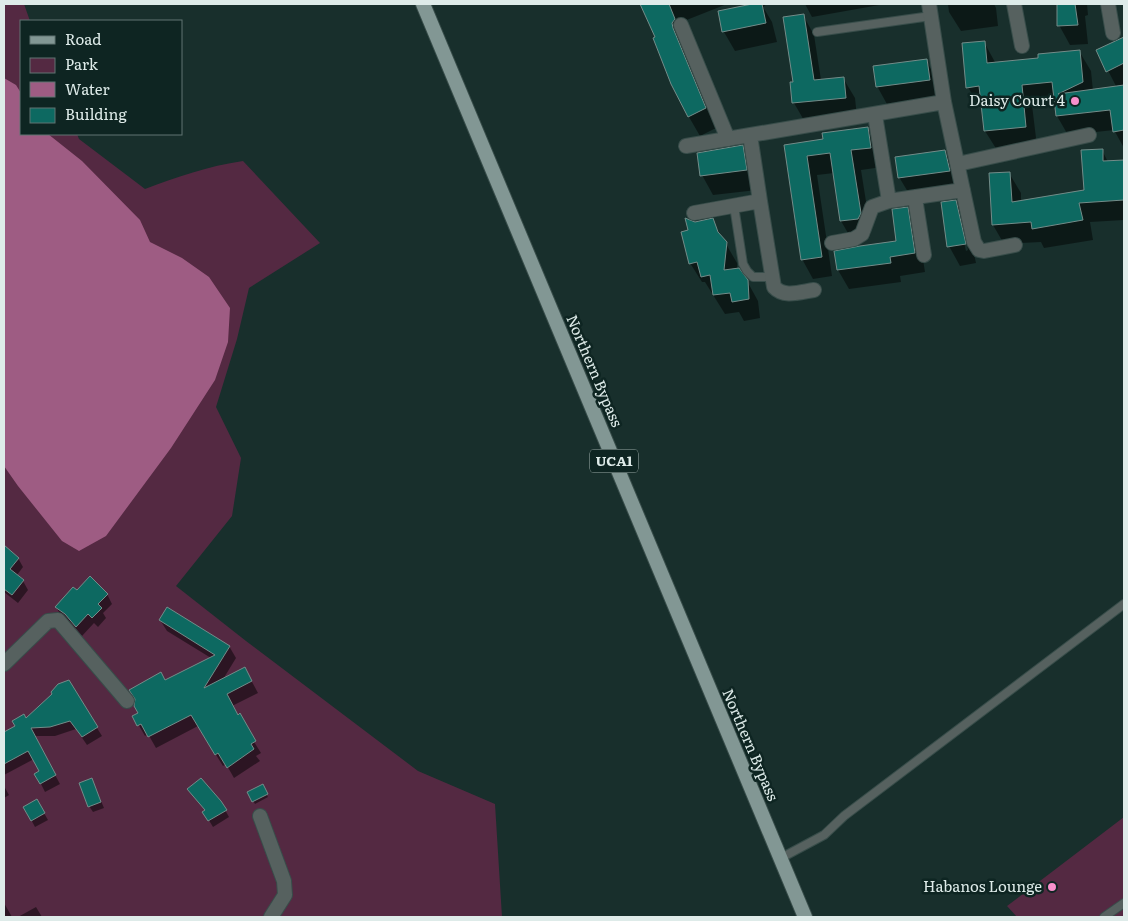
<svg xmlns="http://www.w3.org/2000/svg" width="1128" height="921" font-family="Literata,serif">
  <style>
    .green { fill: #542942 }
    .water { fill: #9e5c83 }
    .shadow { fill: #0007; fill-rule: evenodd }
    .building { fill: #0d6961; stroke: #738c89 }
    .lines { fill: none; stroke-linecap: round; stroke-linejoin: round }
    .service-casing { stroke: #384d4a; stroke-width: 10 }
    .minor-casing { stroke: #384d4a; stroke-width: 16 }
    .primary-casing { stroke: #384d4a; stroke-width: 16 }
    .service { stroke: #56615f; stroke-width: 8 }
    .minor { stroke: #56615f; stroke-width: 14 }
    .primary { stroke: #829794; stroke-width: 14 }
    .poi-dot { fill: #f890cc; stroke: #0e2522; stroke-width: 2 }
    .labels { text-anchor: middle; stroke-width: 5; stroke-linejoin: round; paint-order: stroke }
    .shield { fill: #0e2522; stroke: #a0b0ad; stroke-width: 1 }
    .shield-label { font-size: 14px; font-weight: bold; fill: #deebe9 }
    .poi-label { font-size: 15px; fill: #deebe9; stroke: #0e2522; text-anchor: end }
    .street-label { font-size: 15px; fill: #deebe9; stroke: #0e2522 }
  </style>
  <rect width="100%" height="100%" fill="#182f2c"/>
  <path class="green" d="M4,4H24L30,21H21V134H77L79,139L145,189C177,177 208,166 243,161L320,243L249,288L237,339L216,407L241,458L232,516L176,586L246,641L418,771L495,804L502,917H4Z
    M1124,817V917H1017L1007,906Z"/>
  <path class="water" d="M4,78L16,85L21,93V134H48L82,161L140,220L150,242L182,258L209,277L230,308L228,342L215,380L171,448L106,536L79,551L62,541L18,486L4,466Z"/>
  <path class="shadow" d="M641,4H727L679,23L683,49L716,128L700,136L689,117L657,38Z
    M748,4H767L763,7L772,22L777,42L735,51L724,32L719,12L750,5Z
    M805,4H885L812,17Z
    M948,4H994L996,8L998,26L961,31L949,12Z
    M1058,4H1087L1088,15L1085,16L1088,44L1070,45L1059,25Z
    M803,15L814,35L821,80L843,78L855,98L857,117L805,122L794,103Z
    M1124,38V148L1114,130L1068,135L1057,116L1056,102L1032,105L1037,146L997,150L985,131L983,106L979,107L968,87L984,42L996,64L1040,59L1079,51L1091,71L1093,91L1117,88L1098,51Z
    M926,61L938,80L940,99L888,106L877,86Z
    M867,128L879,148L882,167L861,170L871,233L869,238L852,240L841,221L834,173L817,175L832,276L813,279L802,259L785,146L824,140Z
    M742,147L753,166L757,190L713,195L702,175Z
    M1102,150L1108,162L1124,161V220L1090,222L1093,240L1044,248L1041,242L1004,244L993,225L1009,173L1021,193V202L1085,191Z
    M945,152L956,171L960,190L911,197L899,177Z
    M955,201L967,221L976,263L960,266L949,246ZM959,220H962L968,250L966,251Z
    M907,208L918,228L925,272L900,276L901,282L849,289L838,270L898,242Z
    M712,220L737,263V270L747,281L758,301L760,318L744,321L739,312L725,314L705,282H702L690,263L689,231L695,223Z
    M7,550L18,558L23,567L17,575L23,581L28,590L18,603L4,592V554Z
    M77,592L107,594L112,604L103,613L106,618L98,627L94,623L82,636L72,624L62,617L56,607Z
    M160,620L229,646L236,658L222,681L251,680L258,693L232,706L261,753L256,756L260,761L234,778L226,764L223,766L198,726L156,748L148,734L145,736L134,717L139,714L165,682L211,658L167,631Z
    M54,694L97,728L102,736L87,745L76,729L55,736H34L60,784L45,792L36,774L41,772L34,759L4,775V734L16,727Z
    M92,780L104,808L93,812L89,806Z
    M4,786L9,795L4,798Z
    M262,786L268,797L255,804L249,793Z
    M189,789L220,801L229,817L213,827L204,812L206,811Z
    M37,801L48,820L35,827L25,808Z
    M4,903L12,917H4Z
    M36,907L42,917H18Z"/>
  <path class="building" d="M640,4H669L675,19L672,23L673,28L706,108L688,117L671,84L653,38L655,37Z
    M752,4H762L766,23L722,32L718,11Z
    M1057,4H1075L1078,25L1057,26Z
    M804,14L814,80L844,77L846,98L792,103L790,82H793L783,17Z
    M1124,37V63L1106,72L1096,50Z
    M985,41L987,63L1038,58V54L1080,50L1083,82L1058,94L1124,85V130L1113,132L1110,110L1056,116L1052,82L1022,85L1026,127L984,131L979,86L966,88L962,43Z
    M927,59L930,80L876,87L873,66Z
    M868,127L871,148L851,150L861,213L858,219L840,221L830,153L807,156L822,257L801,260L784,145L823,139L822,133Z
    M743,145L747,170L700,176L697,153Z
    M1103,149V161L1124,160V200L1079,203L1083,220L1032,229L1031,222L992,225L989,173L1010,172L1012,202L1084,190L1081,150Z
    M945,150L950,171L898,178L895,157Z
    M956,200L966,244L947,247L941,202Z
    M908,207L915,253L890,257L891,263L837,270L834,251L860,246L896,241L892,209Z
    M685,218L695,222L713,218L718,232L727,242L724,270L739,268L748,280L749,299L732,302L730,293L713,295L710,275L701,277L697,262L689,264L681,232L688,230Z
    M4,545L19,558L10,569L24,580L12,595L4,589Z
    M90,576L108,594L98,604L102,608L92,618L88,614L76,627L65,614L55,607L73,587L77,590Z
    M167,607L230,646L204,688L245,667L252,681L227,694L238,715L240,713L256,741L251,744L254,749L227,768L218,753L215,755L191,715L148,737L141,724L137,726L132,716L138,713L134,706L135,699L129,690L161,672L165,680L215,655L159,620Z
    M69,680L98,727L82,737L70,721L50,727L31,728L56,775L40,784L34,774L39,771L28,751L4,764V732L15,726L12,721L24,714L26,718L52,694L51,692L58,684Z
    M92,778L101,802L88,807L79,783Z
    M201,778L221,801L227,810L208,821L202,812L205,810L187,789Z
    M263,784L268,794L252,802L247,792Z
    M37,799L45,813L31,821L23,807Z"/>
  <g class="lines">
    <defs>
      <path id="service" d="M817,32L931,16
        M734,206L743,264L747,271L753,277H772
        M781,858L824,835L844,816L1124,604
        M1104,917L1124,903"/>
      <path id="minor" d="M929,4L944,102L974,242L979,250L984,251L1015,245
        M1014,4L1022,46
        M1108,4L1113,33
        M681,25L728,139
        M875,115L889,201L963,190
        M686,146L944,102
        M958,164L1089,135
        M915,198L924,255
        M760,201L774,287C784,298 800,292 814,290
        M694,213L760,201L750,135
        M832,243L854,239L862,234L872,207L889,201
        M4,664L48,621L58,620L127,701
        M260,816L284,881L285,895L271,917"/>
      <path id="primary" d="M423,4L805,917"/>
    </defs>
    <use href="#service" class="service-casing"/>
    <use href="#minor" class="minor-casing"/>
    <use href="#primary" class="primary-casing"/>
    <use href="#service" class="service"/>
    <use href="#minor" class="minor"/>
    <use href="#primary" class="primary"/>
  </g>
  <g class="poi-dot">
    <circle cx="1075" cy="101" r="5"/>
    <circle cx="1052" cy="887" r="5"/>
  </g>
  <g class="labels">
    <rect class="shield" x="590" y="449.5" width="48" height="23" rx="4"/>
    <g class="shield-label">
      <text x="614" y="466">UCA1</text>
    </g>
    <g class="poi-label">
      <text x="1065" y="106">Daisy Court 4</text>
      <text x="1042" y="892">Habanos Lounge</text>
    </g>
    <g class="street-label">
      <text transform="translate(594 371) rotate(67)" y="5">Northern Bypass</text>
      <text transform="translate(750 745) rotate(67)" y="5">Northern Bypass</text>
    </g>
  </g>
  <rect width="1128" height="921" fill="none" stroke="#deebe9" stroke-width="10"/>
  <rect x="20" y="20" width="162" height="115" fill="#0e2522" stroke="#617472"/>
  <rect x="30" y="36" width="25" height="8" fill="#829794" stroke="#617472"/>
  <text x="65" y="45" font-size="15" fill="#deebe9">Road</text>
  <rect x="30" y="58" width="25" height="15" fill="#542942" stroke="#617472"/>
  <text x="65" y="70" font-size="15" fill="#deebe9">Park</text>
  <rect x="30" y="82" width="25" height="15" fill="#9e5c83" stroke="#617472"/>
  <text x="65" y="95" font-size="15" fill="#deebe9">Water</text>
  <rect x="30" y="108" width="25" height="15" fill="#0d6961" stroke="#617472"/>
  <text x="65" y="120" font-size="15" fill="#deebe9">Building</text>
</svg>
